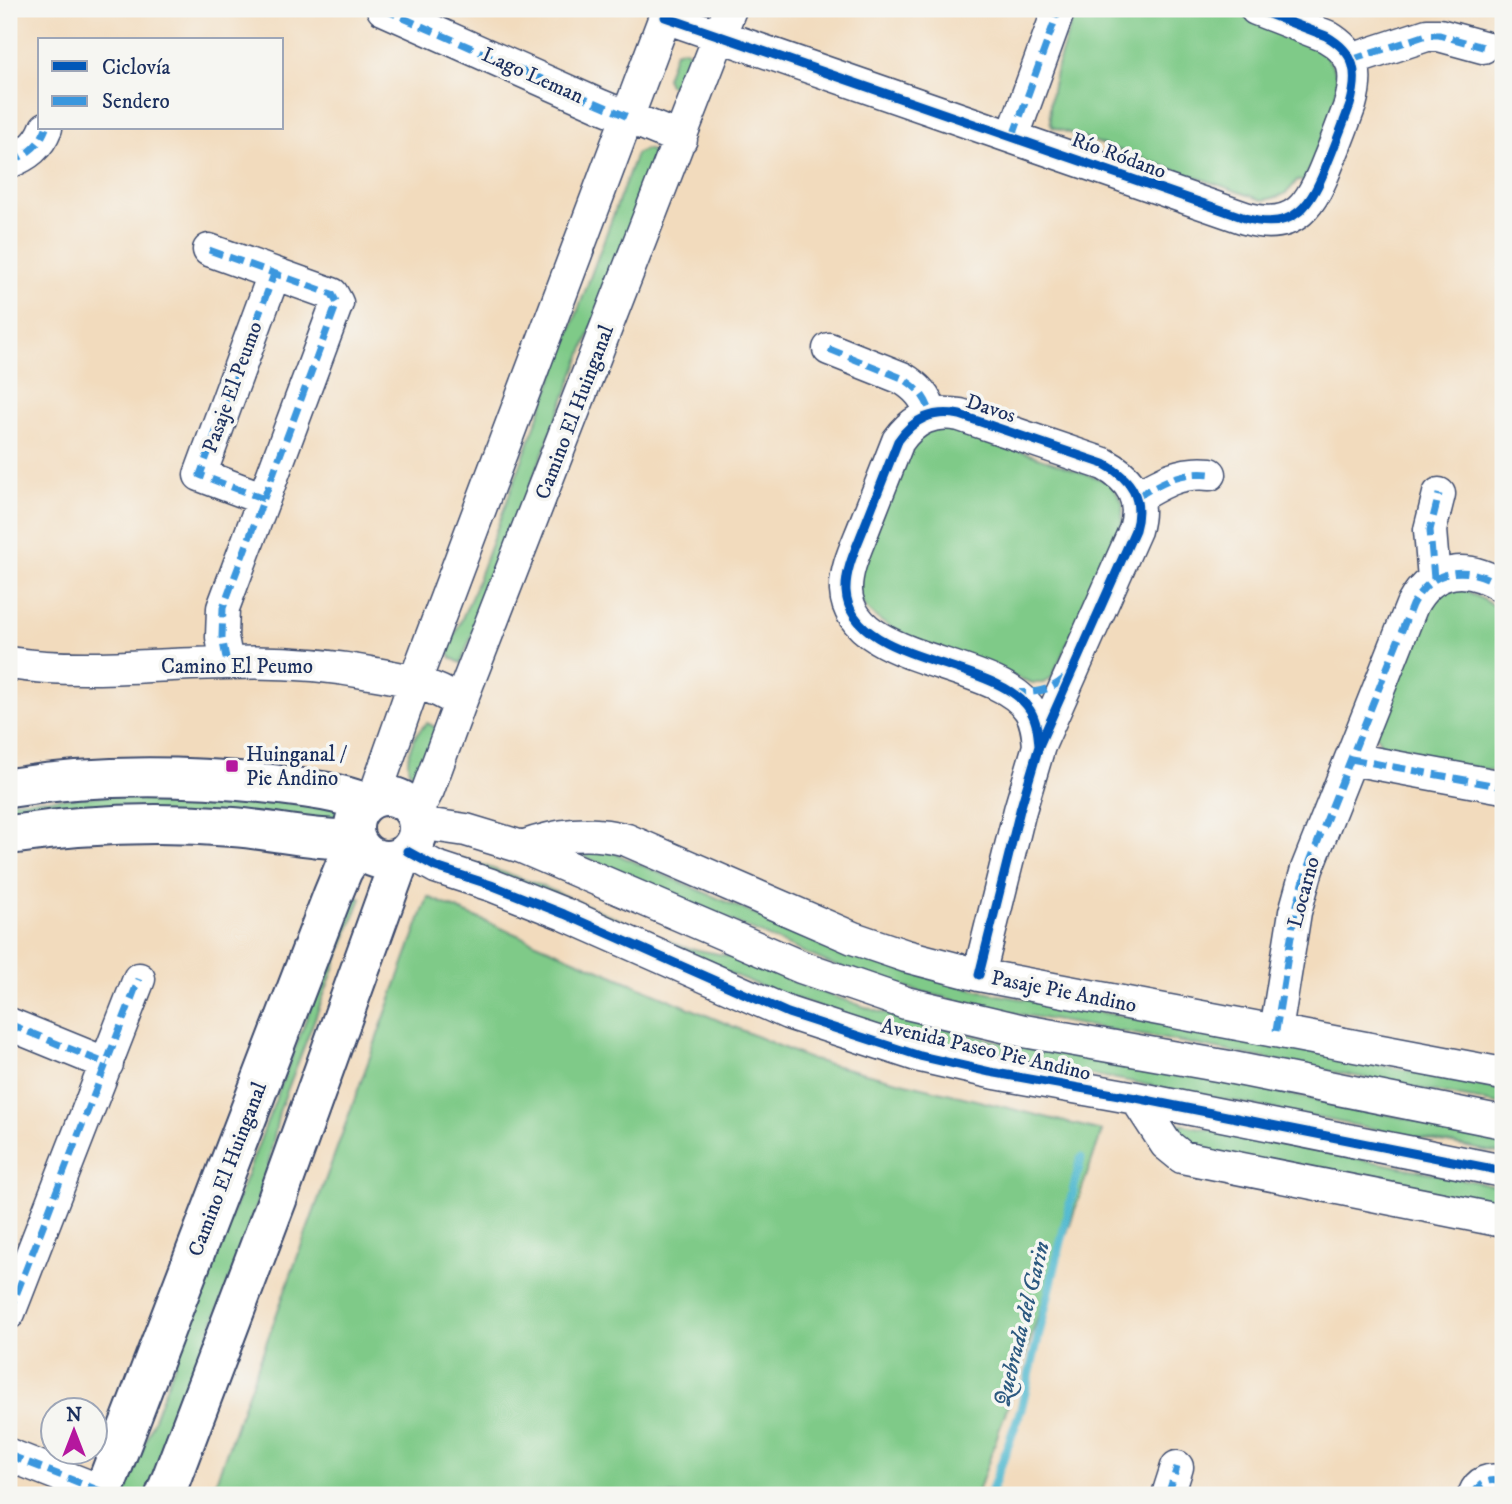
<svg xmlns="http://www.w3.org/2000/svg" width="1512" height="1504" font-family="'IM FELL DW Pica',serif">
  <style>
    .green { fill: #7fca88; stroke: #4d7c73; stroke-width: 2 }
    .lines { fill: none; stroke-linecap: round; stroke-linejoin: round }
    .stream { stroke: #52bad0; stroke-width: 9 }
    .minor-casing { stroke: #3b496c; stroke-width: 35 }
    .tertiary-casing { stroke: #3b496c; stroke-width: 42 }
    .minor { stroke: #fff; stroke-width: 32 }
    .tertiary { stroke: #fff; stroke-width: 38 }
    .quiet { stroke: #3a97de; stroke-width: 7; stroke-dasharray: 14 7; stroke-linecap: butt }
    .cycleway-casing { stroke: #f6f6f2; stroke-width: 13 }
    .cycleway { stroke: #0057b8; stroke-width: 9 }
    .poi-dot { fill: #b5179e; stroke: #f6f6f2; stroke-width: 2.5 }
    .labels { text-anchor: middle; stroke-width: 7; stroke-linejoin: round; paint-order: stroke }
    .street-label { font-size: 21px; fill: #1b2f5e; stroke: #f6f6f2 }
    .poi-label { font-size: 21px; fill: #1b2f5e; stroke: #f6f6f2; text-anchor: start }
    .water-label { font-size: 23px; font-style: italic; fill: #2c5980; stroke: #f6f6f2 }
  </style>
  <rect width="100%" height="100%" fill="#f6f6f2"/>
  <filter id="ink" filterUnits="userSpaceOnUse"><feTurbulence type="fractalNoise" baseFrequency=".0143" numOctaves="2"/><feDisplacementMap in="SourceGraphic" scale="14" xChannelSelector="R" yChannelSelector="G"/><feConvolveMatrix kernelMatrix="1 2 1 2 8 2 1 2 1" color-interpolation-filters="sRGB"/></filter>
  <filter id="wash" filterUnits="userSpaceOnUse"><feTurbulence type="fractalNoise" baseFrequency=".00686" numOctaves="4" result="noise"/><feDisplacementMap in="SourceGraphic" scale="28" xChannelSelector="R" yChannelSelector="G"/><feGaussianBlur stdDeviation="1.57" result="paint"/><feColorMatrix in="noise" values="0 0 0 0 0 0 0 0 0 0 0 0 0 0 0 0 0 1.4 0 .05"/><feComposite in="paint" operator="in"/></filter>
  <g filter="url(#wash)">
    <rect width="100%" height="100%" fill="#f2dbbd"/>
    <path class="green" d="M1076,9H1229L1320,50C1329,59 1337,69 1337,83C1338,107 1314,157 1304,182L1297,180C1288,195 1279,198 1262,200L1052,127C1042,103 1067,35 1076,9Z
      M683,49L691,53L694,61L684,85L678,88L669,85L666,78L675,52Z
      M646,149L656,153L657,161L461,663L451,658L448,650L471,598L636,154Z
      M930,426L958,429L1109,482L1123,503L1122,524L1052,677L1043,683H1033C1000,672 864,632 860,596C856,569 870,542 880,518C889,496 898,463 910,443C914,437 924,431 930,426Z
      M1448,590H1465L1503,610V773L1391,751L1382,746L1374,730L1432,597Z
      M427,723L437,728L420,776L409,771C405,755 414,734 427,723Z
      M174,792L345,807L348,818L339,826L9,819V801Z
      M598,846L807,937L879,964L993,994L1229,1034L1503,1090V1105L1176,1041L988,1009L900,986L833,965L571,851Z
      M461,858L537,884L683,947L734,957L812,989L880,1012L1013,1045L1198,1076L1503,1138V1154L1123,1080L992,1059L877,1027L768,989L458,861Z
      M353,896L361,898L279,1112L267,1172L249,1228L148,1495H125Z
      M428,897L812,1060L1102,1131L977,1495H211Z
      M1160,1120L1503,1187V1210L1191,1149Z"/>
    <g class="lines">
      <path class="stream" d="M990,1495L1021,1409L1081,1158"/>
    </g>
  </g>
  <g filter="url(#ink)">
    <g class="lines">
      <defs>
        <path id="minor" d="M383,9L601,106L681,139
          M665,17L1245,218C1296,233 1312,203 1328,162C1336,143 1343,124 1350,105C1359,73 1356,53 1326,36L1256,9
          M1351,60L1427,35H1439L1483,47
          M1013,136L1059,9
          M9,162C27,155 39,146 46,128
          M209,250L332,294L337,303L223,608L222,637L227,663
          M829,349L902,378C917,387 926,397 931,414
          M1137,497C1162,482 1180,471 1210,474
          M264,499L200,475L274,274
          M1434,579L1430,530L1439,494
          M9,663C81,674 154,664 227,663C275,661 323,664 370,673C402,678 433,684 460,703
          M1351,759L1503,787
          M374,798L415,681L668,9
          M415,814L428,790L460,703L730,9
          M418,823L466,830L522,847L801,967L906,1003L1024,1031L1223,1066L1503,1122
          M522,847C558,834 590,830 627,840L853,938L906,956L979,975L1503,1074
          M407,851L436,867L491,885L564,914L788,1013L920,1056L990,1072L1136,1098L1503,1171
          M979,975L1020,810L1039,746L1135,530C1144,499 1132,479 1104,464L960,415C933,410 914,418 898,441C887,469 876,497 865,525C857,546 845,569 846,591C850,665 997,658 1030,710C1037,721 1038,734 1039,746
          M9,1024L107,1064
          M1276,1031L1295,912L1307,869L1412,605C1433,566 1469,564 1503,587
          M1136,1098L1166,1144L1182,1157L1503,1221
          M9,1313L139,979
          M9,1455L103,1492
          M1168,1495L1177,1467
          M1474,1495C1479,1482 1490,1477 1503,1483"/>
        <path id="tertiary" d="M9,788C95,774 185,775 271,784C303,788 336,791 366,803
          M354 828a32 32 0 1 1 64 0a32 32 0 1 1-64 0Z
          M9,835C82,824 159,821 233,827C274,830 315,841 356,839
          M102,1495L333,894L343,870L359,845
          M165,1495L277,1200L401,856"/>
      </defs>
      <use href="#minor" class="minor-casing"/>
      <use href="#tertiary" class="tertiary-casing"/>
      <use href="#minor" class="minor"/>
      <use href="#tertiary" class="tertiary"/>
      <path class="quiet" d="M383,9L628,117
        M1351,60L1427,35H1439L1483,47
        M1013,136L1059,9
        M9,162C27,155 39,146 46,128
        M209,250L332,294L337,303L223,608L222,637L227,663
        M829,349L902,378C917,387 926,397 931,414
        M1137,497C1162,482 1180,471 1210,474
        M264,499L200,475L274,274
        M1434,579L1430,530L1439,494
        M1012,692C1034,694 1051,691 1067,676
        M1351,759L1503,787
        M9,1024L107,1064
        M1276,1031L1295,912L1307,869L1412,605C1433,566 1469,564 1503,587
        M9,1313L139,979
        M9,1455L103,1492
        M1168,1495L1177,1467
        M1474,1495C1479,1482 1490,1477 1503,1483"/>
      <defs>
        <path id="cycleway" d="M665,17L1245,218C1296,233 1312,203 1328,162C1336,143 1343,124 1350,105C1359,73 1356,53 1326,36L1256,9
          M407,851L436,867L491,885L564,914L788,1013L920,1056L990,1072L1136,1098L1503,1171
          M979,975L1020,810L1039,746L1135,530C1144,499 1132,479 1104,464L960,415C933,410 914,418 898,441C887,469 876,497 865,525C857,546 845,569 846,591C850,665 997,658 1030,710C1037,721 1038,734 1039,746"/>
      </defs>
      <use href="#cycleway" class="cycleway-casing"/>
      <use href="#cycleway" class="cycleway"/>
    </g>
  </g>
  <rect class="poi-dot" x="225" y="759" width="14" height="14" rx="3.5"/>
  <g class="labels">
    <g class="street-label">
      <text transform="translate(533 75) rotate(24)" y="7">Lago Leman</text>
      <text transform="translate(1119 155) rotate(20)" y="7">Río Ródano</text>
      <text transform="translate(232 387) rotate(-70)" y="7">Pasaje El Peumo</text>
      <text transform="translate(991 408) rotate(18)" y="7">Davos</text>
      <text transform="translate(574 412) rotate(-69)" y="7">Camino El Huinganal</text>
      <text x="237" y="673">Camino El Peumo</text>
      <text transform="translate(1303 892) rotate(-75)" y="7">Locarno</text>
      <text transform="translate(1064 991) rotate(11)" y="7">Pasaje Pie Andino</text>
      <text transform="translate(986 1049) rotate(13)" y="7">Avenida Paseo Pie Andino</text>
      <text transform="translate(227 1169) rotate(-69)" y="7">Camino El Huinganal</text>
    </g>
    <g class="poi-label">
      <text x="246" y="761">Huinganal /<tspan x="246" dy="24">Pie Andino</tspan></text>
    </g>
    <g class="water-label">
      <text transform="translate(1021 1324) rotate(-76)" y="8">Quebrada del Garin</text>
    </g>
  </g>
  <rect width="1512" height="1504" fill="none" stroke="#f6f6f2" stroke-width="35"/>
  <rect x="38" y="38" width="245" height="91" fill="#f6f6f2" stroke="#9ea6b7" stroke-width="2"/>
  <rect x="52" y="61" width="35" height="10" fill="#0057b8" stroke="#9ea6b7" stroke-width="2"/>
  <text x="102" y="74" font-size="21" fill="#1b2f5e">Ciclovía</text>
  <rect x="52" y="96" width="35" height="10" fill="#3a97de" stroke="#9ea6b7" stroke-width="2"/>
  <text x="102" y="108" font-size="21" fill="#1b2f5e">Sendero</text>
  <g transform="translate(74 1431)"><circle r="33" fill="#f6f6f2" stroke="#9ea6b7" stroke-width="2"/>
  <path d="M0-5L12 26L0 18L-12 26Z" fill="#b5179e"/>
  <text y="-10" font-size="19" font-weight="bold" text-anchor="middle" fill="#1b2f5e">N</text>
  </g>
</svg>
